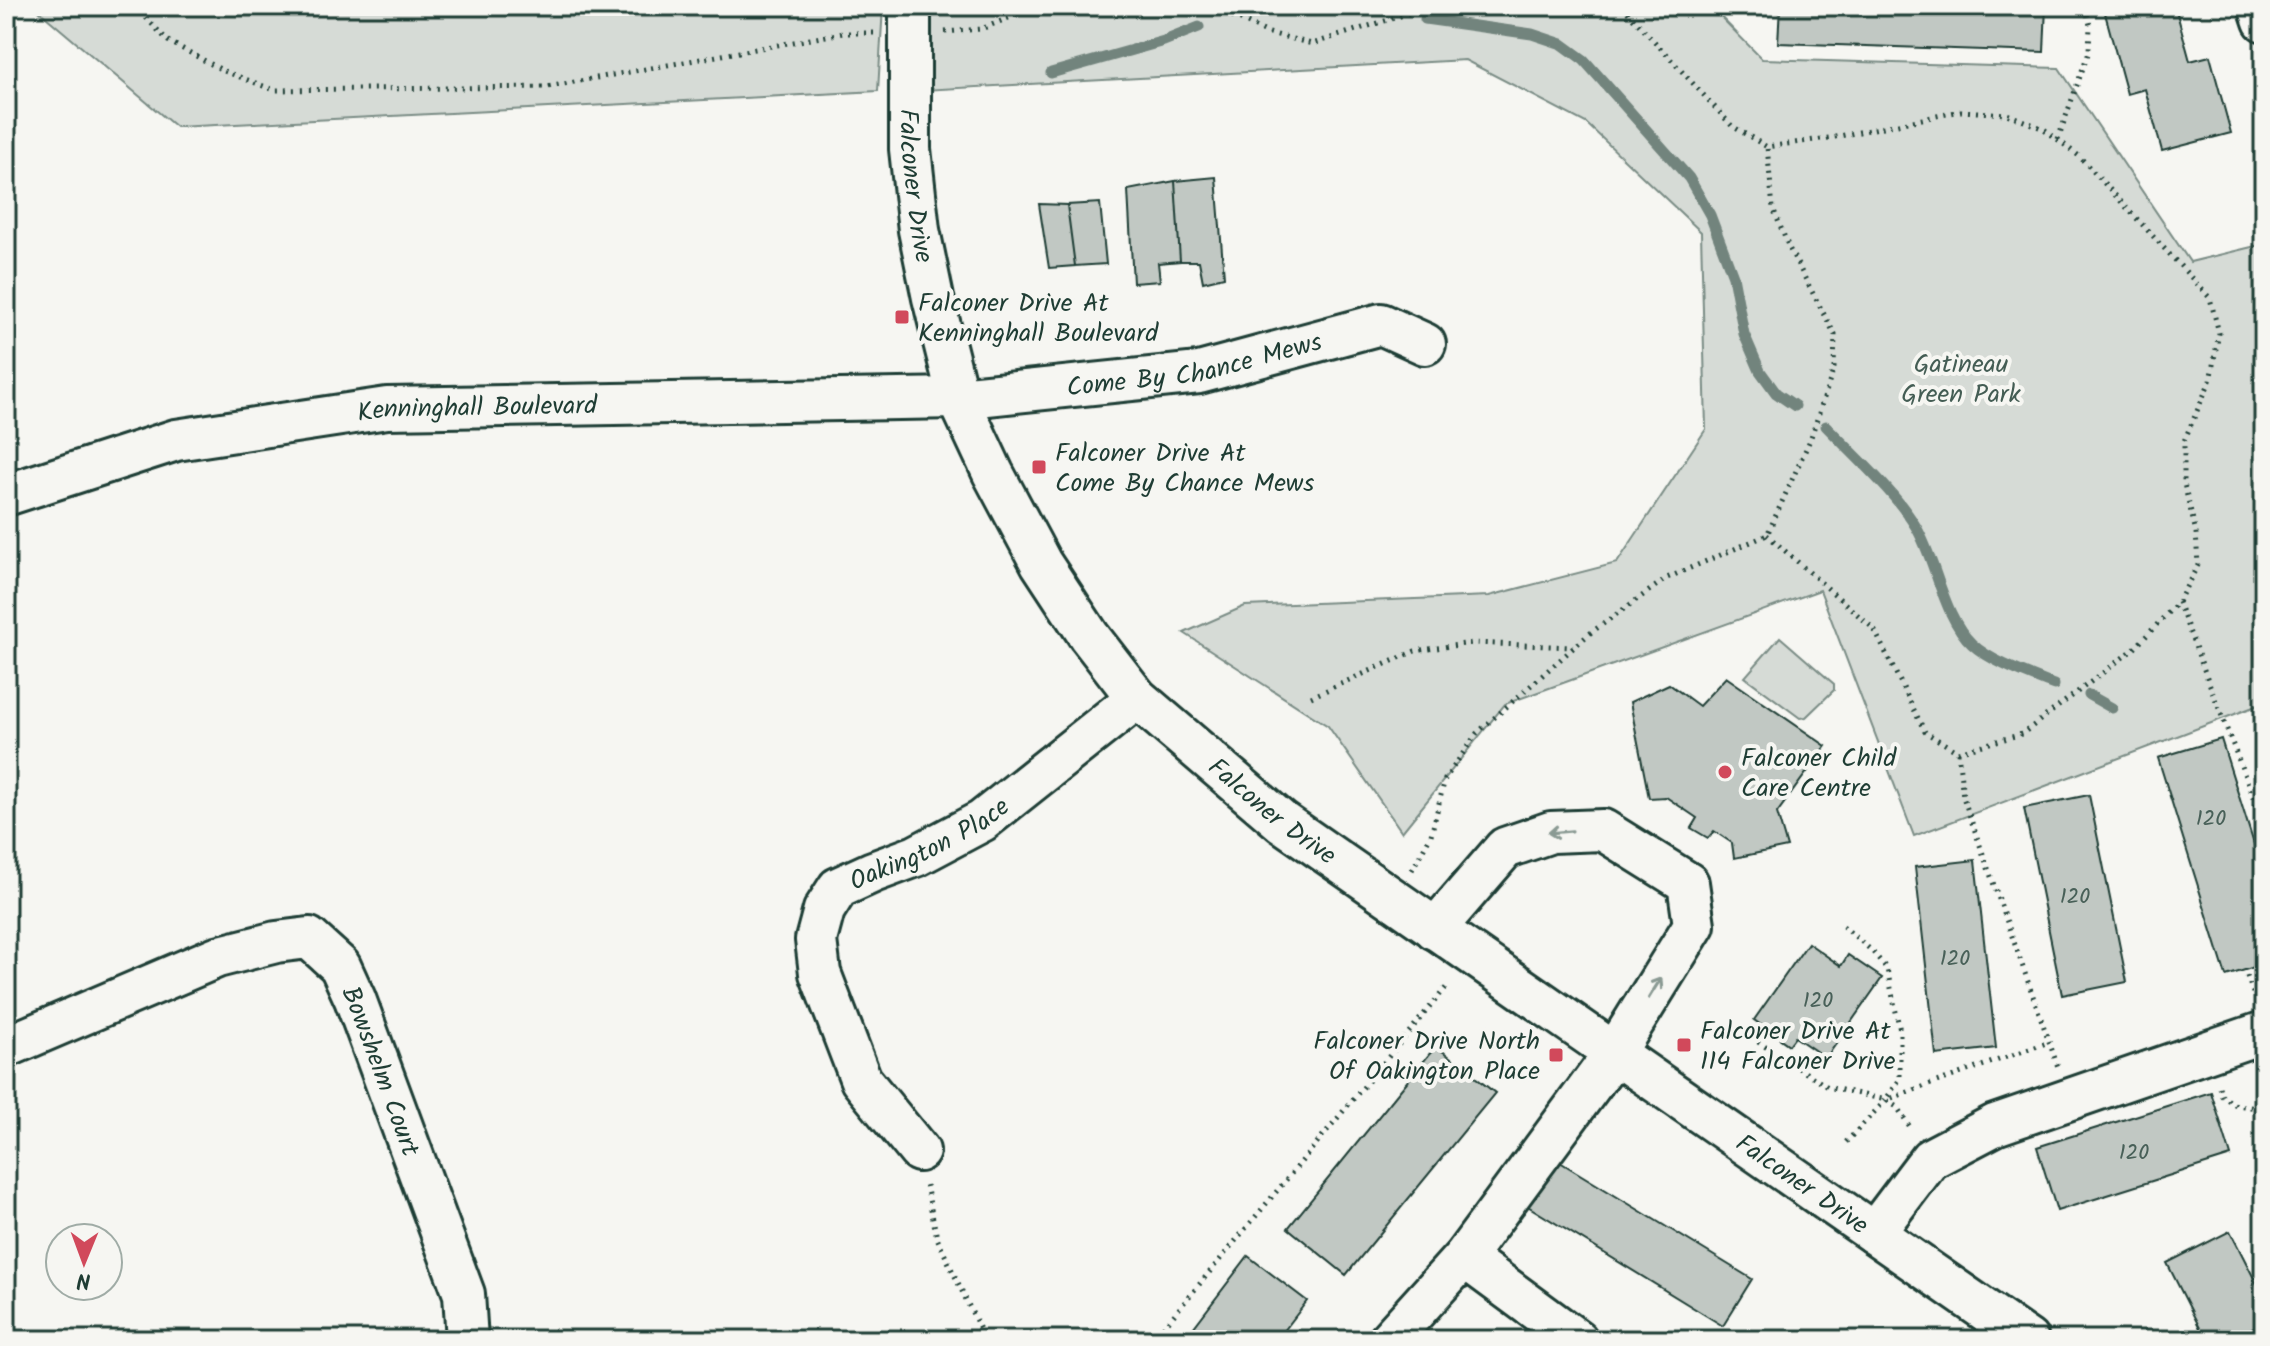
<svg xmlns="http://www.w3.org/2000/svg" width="2270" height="1346" font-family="Kalam,sans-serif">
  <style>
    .green { fill: #d6dbd6; stroke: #7a8c85; stroke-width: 2 }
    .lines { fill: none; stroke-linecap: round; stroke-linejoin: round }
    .stream { stroke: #72847d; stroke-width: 11 }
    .building { fill: #c1c8c3; stroke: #1f3d34; stroke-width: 2 }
    .minor-casing { stroke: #1f3d34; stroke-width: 46 }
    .path { stroke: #1f3d34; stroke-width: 5; stroke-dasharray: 2 6; stroke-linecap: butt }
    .minor { stroke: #f6f6f2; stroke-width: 40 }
    .oneway { stroke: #8a9a93 }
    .poi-dot { fill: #d1495b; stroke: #f6f6f2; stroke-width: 3 }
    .labels { text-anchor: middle; stroke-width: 8; stroke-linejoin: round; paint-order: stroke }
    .number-label { font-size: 22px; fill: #486058 }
    .street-label { font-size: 26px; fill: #1f3d34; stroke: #f6f6f2 }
    .poi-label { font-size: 26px; fill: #1f3d34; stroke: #f6f6f2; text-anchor: start }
    .park-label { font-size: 26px; fill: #445d54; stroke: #f6f6f2 }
  </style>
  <rect width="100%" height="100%" fill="#f6f6f2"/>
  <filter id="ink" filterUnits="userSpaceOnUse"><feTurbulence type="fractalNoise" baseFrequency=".0125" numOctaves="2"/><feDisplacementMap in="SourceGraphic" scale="16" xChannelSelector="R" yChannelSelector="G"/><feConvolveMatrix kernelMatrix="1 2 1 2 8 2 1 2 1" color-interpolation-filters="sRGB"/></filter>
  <g filter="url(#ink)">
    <path class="green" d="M33,6H883L878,91L176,127Z
      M921,6H1710L1762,59L2059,68L2190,262L2264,244V703L1914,836L1820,590L1505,704L1402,832L1328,726L1184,633L1245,606L1489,596L1617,563L1706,429L1701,232L1586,123L1465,60L923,90Z
      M1780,637L1834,684V690L1806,717L1800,718L1745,677Z"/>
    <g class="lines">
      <path class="stream" d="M1425,19L1532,34L1562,44L1584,60L1689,178L1710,215L1733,276L1744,334L1760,371L1776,393L1795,406
        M1051,73L1164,41L1199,27
        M1826,426C1854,455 1896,493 1916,527C1936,560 1943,617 1972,644C1991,662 2029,675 2054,685
        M2089,695L2112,708"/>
    </g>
    <path class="building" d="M1780,6H2046L2044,52L1778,43Z
      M2103,6H2175L2190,61L2210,56L2231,133L2162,151L2145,89L2127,94Z
      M1216,177L1224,277L1203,282L1199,261H1180L1175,181Z
      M1175,181L1180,261L1158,263L1160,281L1133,283L1128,190Z
      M1100,203L1106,264L1075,266L1067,205Z
      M1039,204L1067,205L1075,266L1049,268Z
      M1726,677L1826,746L1777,813L1787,847L1734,858L1732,843L1714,831L1708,838L1691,828L1697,818L1666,797L1649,798L1630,702L1669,684L1699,706Z
      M2221,739L2264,876V964L2226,976L2158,758Z
      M2089,795L2127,982L2062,995L2024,808Z
      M1975,860L1996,1048L1936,1055L1915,867Z
      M1808,943L1841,966L1848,955L1882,978L1826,1058L1795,1037L1789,1045L1754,1020Z
      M1436,1046L1495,1093L1346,1275L1288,1228Z
      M2211,1092L2231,1156L2057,1211L2037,1147Z
      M1555,1159L1752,1279L1723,1326L1526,1205Z
      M2230,1231L2264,1298V1322L2230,1340H2206L2167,1263Z
      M1248,1256L1307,1301L1277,1340H1184Z"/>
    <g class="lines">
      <defs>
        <g id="minor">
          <path id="s1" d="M910,6V149L919,230L933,298L958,398L993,473L1041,563L1089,636L1137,698L1282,822L2028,1340"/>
          <path d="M2259,6L2264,21"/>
          <path id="s2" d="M6,495L176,440L387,408L958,398L1199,373L1381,324L1425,344"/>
          <path id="s3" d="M6,1047L217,957L276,942L309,938L340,966L355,999L464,1294L467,1340"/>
          <path id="s4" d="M919,1151L861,1080L820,973L816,940L824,910L838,888L873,872L916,856L982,821L1137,698"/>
          <path d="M1874,1233L1930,1159L1995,1125L2264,1032"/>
          <path d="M1464,1257L1577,1340"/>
          <path d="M1389,1340L1464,1257L1614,1054L1694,925L1688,883L1603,830L1551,832L1505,848L1435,929"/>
        </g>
      </defs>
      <use href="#minor" class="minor-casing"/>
      <path class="path" d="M135,6L168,41L224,71L274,90L547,87L843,33H875
        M1211,6L1266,32L1312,44L1432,6
        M1622,6L1732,126L1767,147L1835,137L1961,111L2007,114L2044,129L2079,156L2210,298L2219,333L2210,381L2184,441V484L2196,532L2198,565L2178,602L2134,649L2022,734L1958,752L1925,732L1874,629L1767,535
        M945,32L981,29L1039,6
        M2058,139L2089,51L2090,25L2085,6
        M2178,602L2261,818L2264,819
        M1311,697L1415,651L1472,643L1573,647
        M1958,752L1963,797L2058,1067
        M1412,870L1431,835L1445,779L1477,733L1589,634L1667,578L1767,535L1810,440L1834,368L1835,335L1789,248L1773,208L1767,147
        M1843,926L1872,951L1887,969L1900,1031V1079L1886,1099
        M2247,976L2254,996
        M1758,1042L1828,1087L1886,1100L1897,1107L1912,1130
        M2219,1087L2222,1096L2236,1105L2264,1109
        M1846,1142L1886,1100L2049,1042
        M926,1185L937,1238L985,1340
        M1153,1340L1449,984"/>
      <use href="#minor" class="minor"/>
    </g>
    <defs><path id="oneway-shaft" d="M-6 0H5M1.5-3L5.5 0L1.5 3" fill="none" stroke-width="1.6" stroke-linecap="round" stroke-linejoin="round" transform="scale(2)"/></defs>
    <g class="oneway">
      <use href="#oneway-shaft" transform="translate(1560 832) rotate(175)"/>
      <use href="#oneway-shaft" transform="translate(1655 988) rotate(-58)"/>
    </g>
  </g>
  <g class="poi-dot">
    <rect x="894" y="309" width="16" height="16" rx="4"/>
    <rect x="1031" y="459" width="16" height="16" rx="4"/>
    <circle cx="1725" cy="772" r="8"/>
    <rect x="1676" y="1037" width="16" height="16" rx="4"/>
    <rect x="1548" y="1047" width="16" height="16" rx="4"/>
  </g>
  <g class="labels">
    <g class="number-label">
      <text x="2211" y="825">120</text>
      <text x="2075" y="903">120</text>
      <text x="1955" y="965">120</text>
      <text x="1818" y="1007">120</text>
      <text x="2134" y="1159">120</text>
    </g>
    <g class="street-label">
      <text dy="9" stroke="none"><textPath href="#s1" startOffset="180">Falconer Drive</textPath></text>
      <text dy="9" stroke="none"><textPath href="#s2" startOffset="1202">Come By Chance Mews</textPath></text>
      <text dy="9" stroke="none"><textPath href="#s2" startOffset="482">Kenninghall Boulevard</textPath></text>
      <text dy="9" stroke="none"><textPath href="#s1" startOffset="924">Falconer Drive</textPath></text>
      <text dy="9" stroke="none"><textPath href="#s4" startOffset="398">Oakington Place</textPath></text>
      <text dy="9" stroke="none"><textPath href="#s3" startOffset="478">Bowshelm Court</textPath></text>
      <text dy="9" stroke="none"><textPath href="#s1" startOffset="1572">Falconer Drive</textPath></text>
    </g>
    <g class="poi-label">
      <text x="918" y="311">Falconer Drive At<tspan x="918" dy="30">Kenninghall Boulevard</tspan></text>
      <text x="1055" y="461">Falconer Drive At<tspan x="1055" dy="30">Come By Chance Mews</tspan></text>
      <text x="1741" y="766">Falconer Child<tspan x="1741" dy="30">Care Centre</tspan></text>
      <text x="1700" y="1039">Falconer Drive At<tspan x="1700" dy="30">114 Falconer Drive</tspan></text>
      <text x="1540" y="1049" text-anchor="end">Falconer Drive North<tspan x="1540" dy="30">Of Oakington Place</tspan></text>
    </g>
    <g class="park-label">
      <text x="1961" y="372">Gatineau<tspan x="1961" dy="30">Green Park</tspan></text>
    </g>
  </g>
  <rect width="2270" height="1346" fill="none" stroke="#f6f6f2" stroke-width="32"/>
  <rect x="16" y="16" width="2238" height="1314" fill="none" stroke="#1f3d34" stroke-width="3" filter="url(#ink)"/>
  <g transform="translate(84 1262) rotate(181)"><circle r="38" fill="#f6f6f2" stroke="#a0aca6" stroke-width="2"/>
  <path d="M0-6L14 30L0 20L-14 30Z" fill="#d1495b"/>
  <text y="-12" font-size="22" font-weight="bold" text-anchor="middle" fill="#1f3d34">N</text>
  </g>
</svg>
